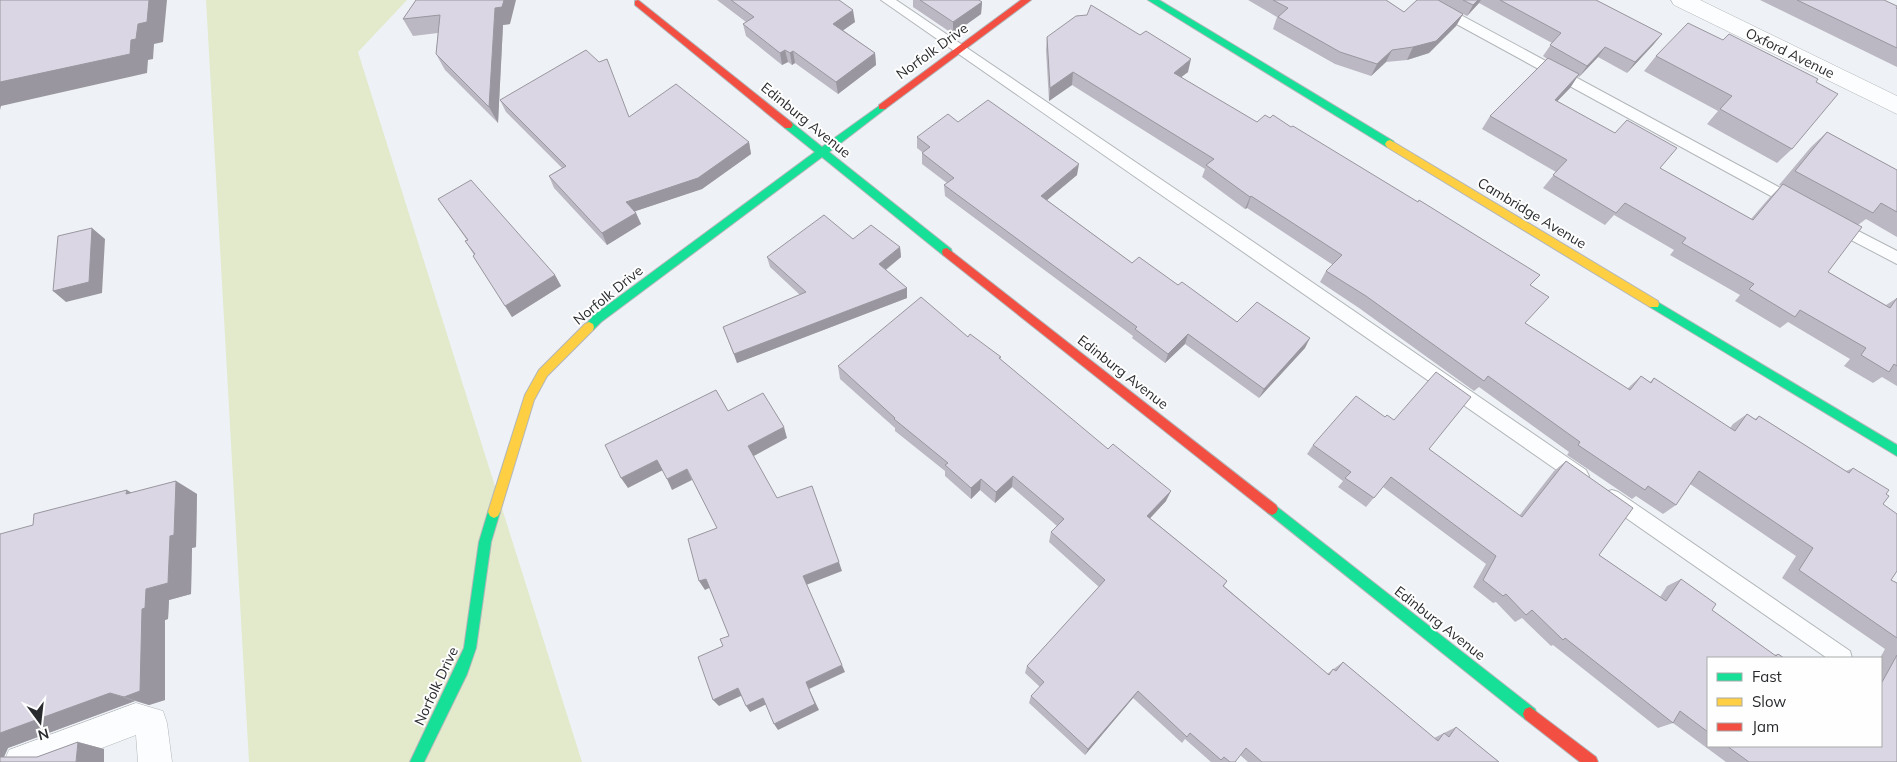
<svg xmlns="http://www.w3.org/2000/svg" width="1897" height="762" font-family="Mulish,sans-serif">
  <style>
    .green { fill: #e2eacb }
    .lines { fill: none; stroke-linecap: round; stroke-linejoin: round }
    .lane-casing { stroke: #b3b6b9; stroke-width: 2 }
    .street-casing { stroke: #b3b6b9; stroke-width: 1 }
    .fast-casing { stroke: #b3b6b9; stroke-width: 2 }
    .slow-casing { stroke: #b3b6b9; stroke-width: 2 }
    .jam-casing { stroke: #b3b6b9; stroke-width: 2 }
    .lane { fill: #fcfdfe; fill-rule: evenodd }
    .street { fill: #fcfdfe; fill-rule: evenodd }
    .fast { fill: #16e098; fill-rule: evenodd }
    .slow { fill: #ffcf43; fill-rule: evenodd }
    .jam { fill: #f24e42; fill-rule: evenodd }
    .wall { fill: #bbb8c3 }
    .shaded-wall { fill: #99969f }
    .building { fill: #dad6e3; stroke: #99969f }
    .labels { text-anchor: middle; stroke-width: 4; stroke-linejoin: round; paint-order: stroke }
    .street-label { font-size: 14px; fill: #282a2d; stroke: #fefefe }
  </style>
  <rect width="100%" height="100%" fill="#eef2f6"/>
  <path class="green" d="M206,0H407L358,52L582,762H249Z"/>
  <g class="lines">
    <defs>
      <path id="lane" d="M881,0H896L1230,226L1586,470L1589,476L1586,482L1580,484L1574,482Z
        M1417,0H1433L1799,198L1801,202L1799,206L1794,208L1789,206L1418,3Z
        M1835,219L1897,251V264L1830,229L1828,225L1830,221Z
        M1612,490L1618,492L1850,651L1852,658H1827L1606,504L1603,498L1606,492Z"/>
      <path id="street" d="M1671,0H1700L1897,96V114L1674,5Z
        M136,703L163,711L167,723L172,762H138L136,735L65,762H4L9,750Z"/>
      <path id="fast" d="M1148,0H1159L1393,141L1395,144L1393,147H1387Z
        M882,104L887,107L885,109L829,152L951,249L952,252L951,255H943L822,157L601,322L593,330H585L584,327L593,316L815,152L785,128L783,125L785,122H791L822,147Z
        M1654,300L1897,445V456L1650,307L1649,304L1650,301Z
        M1272,503L1535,709L1537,714L1535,719L1530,721L1525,719L1268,513L1266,509L1268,505Z
        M494,506L498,508L500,512L491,542L476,648L467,674L424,762H410L464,648L479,542L488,512L490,508Z"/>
      <path id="slow" d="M1390,140L1658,301L1659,304L1658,307H1650L1387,147L1385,144L1387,141Z
        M589,322L593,324L594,327L593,330L547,376L534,400L500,512L498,516L494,518L490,516L488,512L525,395L539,370L585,324Z"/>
      <path id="jam" d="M638,0L791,122L793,125L791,128H785L635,5V1Z
        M1021,0H1031L885,109H879V105Z
        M947,248L1276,505L1278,509L1276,513L1272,515L1268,513L943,255L942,252L943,249Z
        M1530,707L1596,757L1598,762H1580L1525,719L1523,714L1525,709Z"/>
    </defs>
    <use href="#lane" class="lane-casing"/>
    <use href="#street" class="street-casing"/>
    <use href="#fast" class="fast-casing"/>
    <use href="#slow" class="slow-casing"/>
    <use href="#jam" class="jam-casing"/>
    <use href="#lane" class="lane"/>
    <use href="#street" class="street"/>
    <use href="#fast" class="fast"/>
    <use href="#slow" class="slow"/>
    <use href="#jam" class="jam"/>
  </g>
  <path class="wall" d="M416,0L510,24L503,25L498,123L445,70L436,54L438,33L413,36L403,19Z
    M717,0H839L855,22L843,30L875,53L876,65L838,94L795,63L792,65L788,62L782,65L746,36L743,24L746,22Z
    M913,0H979L982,2L981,14L953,34L913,7Z
    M1248,0H1386L1404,12L1417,0H1596L1662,34L1653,45L1627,73L1598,57L1579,77L1578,76L1570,88L1557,101L1660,168L1751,219L1770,197L1781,186L1779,185L1811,147L1827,132L1897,170V237L1866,219L1858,225L1828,272L1886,305L1897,298V386L1882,377L1873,383L1844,366L1850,359L1788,322L1780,328L1735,301L1740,295L1670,255L1674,250L1614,215L1605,225L1543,188L1556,172L1482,129L1490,116L1547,59L1543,56L1552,43L1479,3L1467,16L1463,14L1456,26L1429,53L1407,60L1386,62L1371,76L1335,64L1273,29L1277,17Z
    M1760,0H1884L1897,9V67Z
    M1047,37L1188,72L1181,77L1531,286L1525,323L1627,389L1641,376L1650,382L1654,378L1730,428L1733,424L1747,414L1755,419L1759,416L1846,471L1853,468L1886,494L1883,504L1891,580L1897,583V762H1726L1673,723L1658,728L1553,645L1551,646L1522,618L1515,622L1496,602L1493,603L1473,587L1486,564L1383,487L1366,507L1338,487L1343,481L1307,454L1313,445L1429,449L1519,516L1554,471L1566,461L1599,555L1660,597L1667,586L1681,579L1712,610L1774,655L1778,654L1784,658H1708V746H1881V658H1880L1885,649L1782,578L1796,556L1690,484L1676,505L1663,514L1636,496L1632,499L1567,455L1569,452L1479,387L1474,391L1359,308L1320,282L1326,271L1333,265L1247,208L1245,209L1202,177L1205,169L1072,85L1049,101L1046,50Z
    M1723,40L1816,82L1792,149L1777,163L1707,124L1718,111L1644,71L1656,56Z
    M500,100L629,117L749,142L751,154L702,189L635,211L641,224L607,245L554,188L549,176L562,168L506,112Z
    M958,122L1077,175L1047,200L1132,263L1178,285L1237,322L1305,348L1259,398L1185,344L1165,363L1132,338L1133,336L945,196L944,185L947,183L922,164V152L917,148V137Z
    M438,199L555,275L561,286L512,317L474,255L465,241L467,240Z
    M853,239L900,247L901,257L886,270L907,288V298L737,363L723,327L800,295L770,267L767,257Z
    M968,337L1001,357L1000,359L1166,501L1150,518L1227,581L1224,586L1327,674L1343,662L1434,738L1456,727L1499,762H1248L1240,755L1235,762H1211L1185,739L1182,743L1133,698L1085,755L1029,703L1031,696L1040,687L1025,673L1027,666L1099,587L1049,542L1051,532L1057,526L1012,487L995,503L980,490L971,499L945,476V471L895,431V428L840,379L838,366Z
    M176,481L197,494L196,547L192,548L191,594L169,600L168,619L165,620V700L149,705L135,701L8,748L4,757H37L78,742L104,749V762H0L33,525L132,493Z"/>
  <path class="shaded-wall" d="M149,0H167L163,42L154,44L153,59L148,60L147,73L1,106L0,110V82L131,40Z
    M504,0H516L510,24L503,25L498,123L489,107L495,8Z
    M1478,0H1481L1479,3L1467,16L1473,5Z
    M982,2L981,14L953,34V22Z
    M853,10L855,22L835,36L833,24Z
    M1463,14L1456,26L1429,53L1407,60L1413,47Z
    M1662,34L1653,45L1627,73L1635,62Z
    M1605,47L1598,57L1579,77L1587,66Z
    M785,50L788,62L782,65L780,53Z
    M1392,50L1386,62L1371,76L1377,64Z
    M793,51L795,63L792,65L790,53Z
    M875,53L876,65L838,94L836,82Z
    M1191,59L1188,72L1171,85L1174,73Z
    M1073,72L1072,85L1049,101L1050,88Z
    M1579,74L1570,88L1546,113L1555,100Z
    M749,142L751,154L702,189L630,213L626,202Z
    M1079,164L1077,175L1040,206L1041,196Z
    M1251,196L1247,208L1245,209L1250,197Z
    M636,213L641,224L607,245L602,233Z
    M92,228L105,239L102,293L66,302L53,291Z
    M900,247L901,257L880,274L879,264Z
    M555,275L561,286L512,317L505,306Z
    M907,288V298L737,363L734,354Z
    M1188,334L1185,344L1165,363L1168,354Z
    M1310,338L1305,348L1259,398L1264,389Z
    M784,427L787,438L752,457L748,446Z
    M657,460L663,470L628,488L621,478Z
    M687,469L692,480L672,490L667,479Z
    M1013,476L1012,487L995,503L996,492Z
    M981,479L980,490L971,499V488Z
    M176,481L197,494L196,547L192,548L191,594L169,600L168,619L165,620V700L149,705L124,697L146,589Z
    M127,490L149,503L126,494Z
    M1171,491L1166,501L1143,526L1147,516Z
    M839,562L842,571L806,585L803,576Z
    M706,579L711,587L705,590L699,581Z
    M842,665L845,672L809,689L819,710L778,730L774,724L806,682Z
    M738,688L743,695L719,706L713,700Z
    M1138,691L1133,698L1085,755L1088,749Z
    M110,693L135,701L8,748L2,761L0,762V733Z
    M763,698L767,704L750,712L746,706Z
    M78,742L104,749V762H76Z"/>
  <path class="building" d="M0,0H149L147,22L138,24L136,39L131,40L130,54L0,82Z
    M416,0H504L502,7L495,8L489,107L436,54L440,15L403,19Z
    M731,0H839L853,10L833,24L875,53L836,82L793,51L790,53L785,50L780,53L743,24L754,17Z
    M920,0H979L982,2L953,22Z
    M1273,0H1386L1404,12L1417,0H1438L1463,14L1436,41L1413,47L1392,50L1377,64L1340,52L1278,17L1288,8Z
    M1463,0H1478L1473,5Z
    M1500,0H1596L1662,34L1635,62L1605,47L1587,66L1550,45L1561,33Z
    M1797,0H1884L1897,6L1896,8L1897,9V48Z
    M1091,5L1140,35L1146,31L1191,59L1174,73L1257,122L1265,115L1270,118L1273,115L1291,127L1293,126L1418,202L1419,200L1540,275L1530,285L1549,297L1525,323L1630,390L1641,376L1651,383L1654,378L1735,431L1747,414L1756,420L1759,416L1849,473L1853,468L1889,490L1886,494L1889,496L1883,504L1897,514V571L1891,580L1897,583V638L1799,570L1813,548L1699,471L1676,505L1648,486L1645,490L1578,445L1580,442L1488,376L1484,381L1366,296L1326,271L1342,255L1251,196L1250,197L1206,165L1214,159L1073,72L1050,88L1047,37L1076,16L1087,15Z
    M1688,23L1723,40L1729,34L1818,79L1816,82L1838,94L1792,149L1720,109L1732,96L1656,56Z
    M586,50L599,62L607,59L629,117L676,84L749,142L698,178L626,202L636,213L602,233L549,176L566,166L500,100Z
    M1548,58L1579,74L1555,100L1615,133L1627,120L1677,148L1660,168L1753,220L1783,184L1862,227L1828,272L1890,308L1897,298V366L1894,364L1889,372L1861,355L1866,348L1800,310L1795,317L1749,289L1754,284L1682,243L1686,238L1625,203L1616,213L1553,175L1567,160L1490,116Z
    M988,100L1079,164L1041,196L1132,263L1139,257L1178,285L1182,282L1237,322L1257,302L1310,338L1264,389L1188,334L1168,354L1135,329L1137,327L944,185L954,178L922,153L930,147L917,137L948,114L958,122Z
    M1827,132L1897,170V212L1881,203L1873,213L1795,171Z
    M471,180L555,275L505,306L473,256L475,254L465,241L468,240L438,199Z
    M824,215L853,239L871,225L900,247L879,264L907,288L734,354L723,327L806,292L767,257Z
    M92,228L89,282L53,291L58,236Z
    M921,297L968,337L970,334L1001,357L999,358L1108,449L1113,444L1171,491L1147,516L1227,581L1223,586L1329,675L1333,669L1336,671L1343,662L1438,741L1444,733L1449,737L1456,727L1499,762H1262L1246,748L1235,762H1230L1224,757L1221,760L1190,733L1187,737L1138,691L1088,749L1031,696L1044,682L1027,666L1105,580L1051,532L1064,519L1013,476L996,492L981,479L971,488L945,465L948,463L894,419L895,418L838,366Z
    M1436,372L1471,397L1429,449L1522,517L1566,461L1633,508L1599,555L1666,601L1681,579L1716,604L1712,610L1776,656L1778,654L1784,658H1708V732L1680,711L1673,723L1565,638L1563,640L1532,610L1526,615L1506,594L1503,596L1483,580L1496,556L1391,477L1374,498L1345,478L1351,472L1313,445L1356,396L1385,417L1387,415L1394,420Z
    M716,390L728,411L763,393L784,427L748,446L777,498L812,486L839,562L803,576L842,665L806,682L815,704L774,724L763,698L746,706L738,688L713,700L698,657L723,646L720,639L729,636L706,579L699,581L688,539L717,528L687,469L667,479L657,460L621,478L605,445Z
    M176,481L174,535L170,536L168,583L146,589L145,608L142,609L140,691L124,697L110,693L0,733V534L33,525L34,514L127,490L126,494Z
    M1897,655V762H1749L1727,746H1881V684Z
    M78,742L76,762H0V757H37Z"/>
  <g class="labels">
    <g class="street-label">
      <text transform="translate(932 51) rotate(-36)" y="5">Norfolk Drive</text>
      <text transform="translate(1790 53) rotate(26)" y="5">Oxford Avenue</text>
      <text transform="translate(806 120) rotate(39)" y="5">Edinburg Avenue</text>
      <text transform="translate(1532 213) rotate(31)" y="5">Cambridge Avenue</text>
      <text transform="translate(608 295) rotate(-39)" y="5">Norfolk Drive</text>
      <text transform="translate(1123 372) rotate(38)" y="5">Edinburg Avenue</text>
      <text transform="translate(1440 623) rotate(38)" y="5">Edinburg Avenue</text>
      <text transform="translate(436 686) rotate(-65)" y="5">Norfolk Drive</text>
    </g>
  </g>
  <rect x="1707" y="657" width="175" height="90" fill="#fefefe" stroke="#a8a9aa"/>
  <rect x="1717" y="673" width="25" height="8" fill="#16e098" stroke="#a8a9aa"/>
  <text x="1752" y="682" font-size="15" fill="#282a2d">Fast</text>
  <rect x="1717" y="698" width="25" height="8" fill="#ffcf43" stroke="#a8a9aa"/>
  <text x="1752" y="707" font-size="15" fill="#282a2d">Slow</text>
  <rect x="1717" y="723" width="25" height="8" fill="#f24e42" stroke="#a8a9aa"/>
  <text x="1752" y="732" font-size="15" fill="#282a2d">Jam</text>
  <g transform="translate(40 722) rotate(165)" stroke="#fefefe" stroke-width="4" paint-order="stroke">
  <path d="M0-4L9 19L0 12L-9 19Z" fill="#282a2d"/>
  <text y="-8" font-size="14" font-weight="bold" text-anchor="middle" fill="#282a2d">N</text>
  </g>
</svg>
